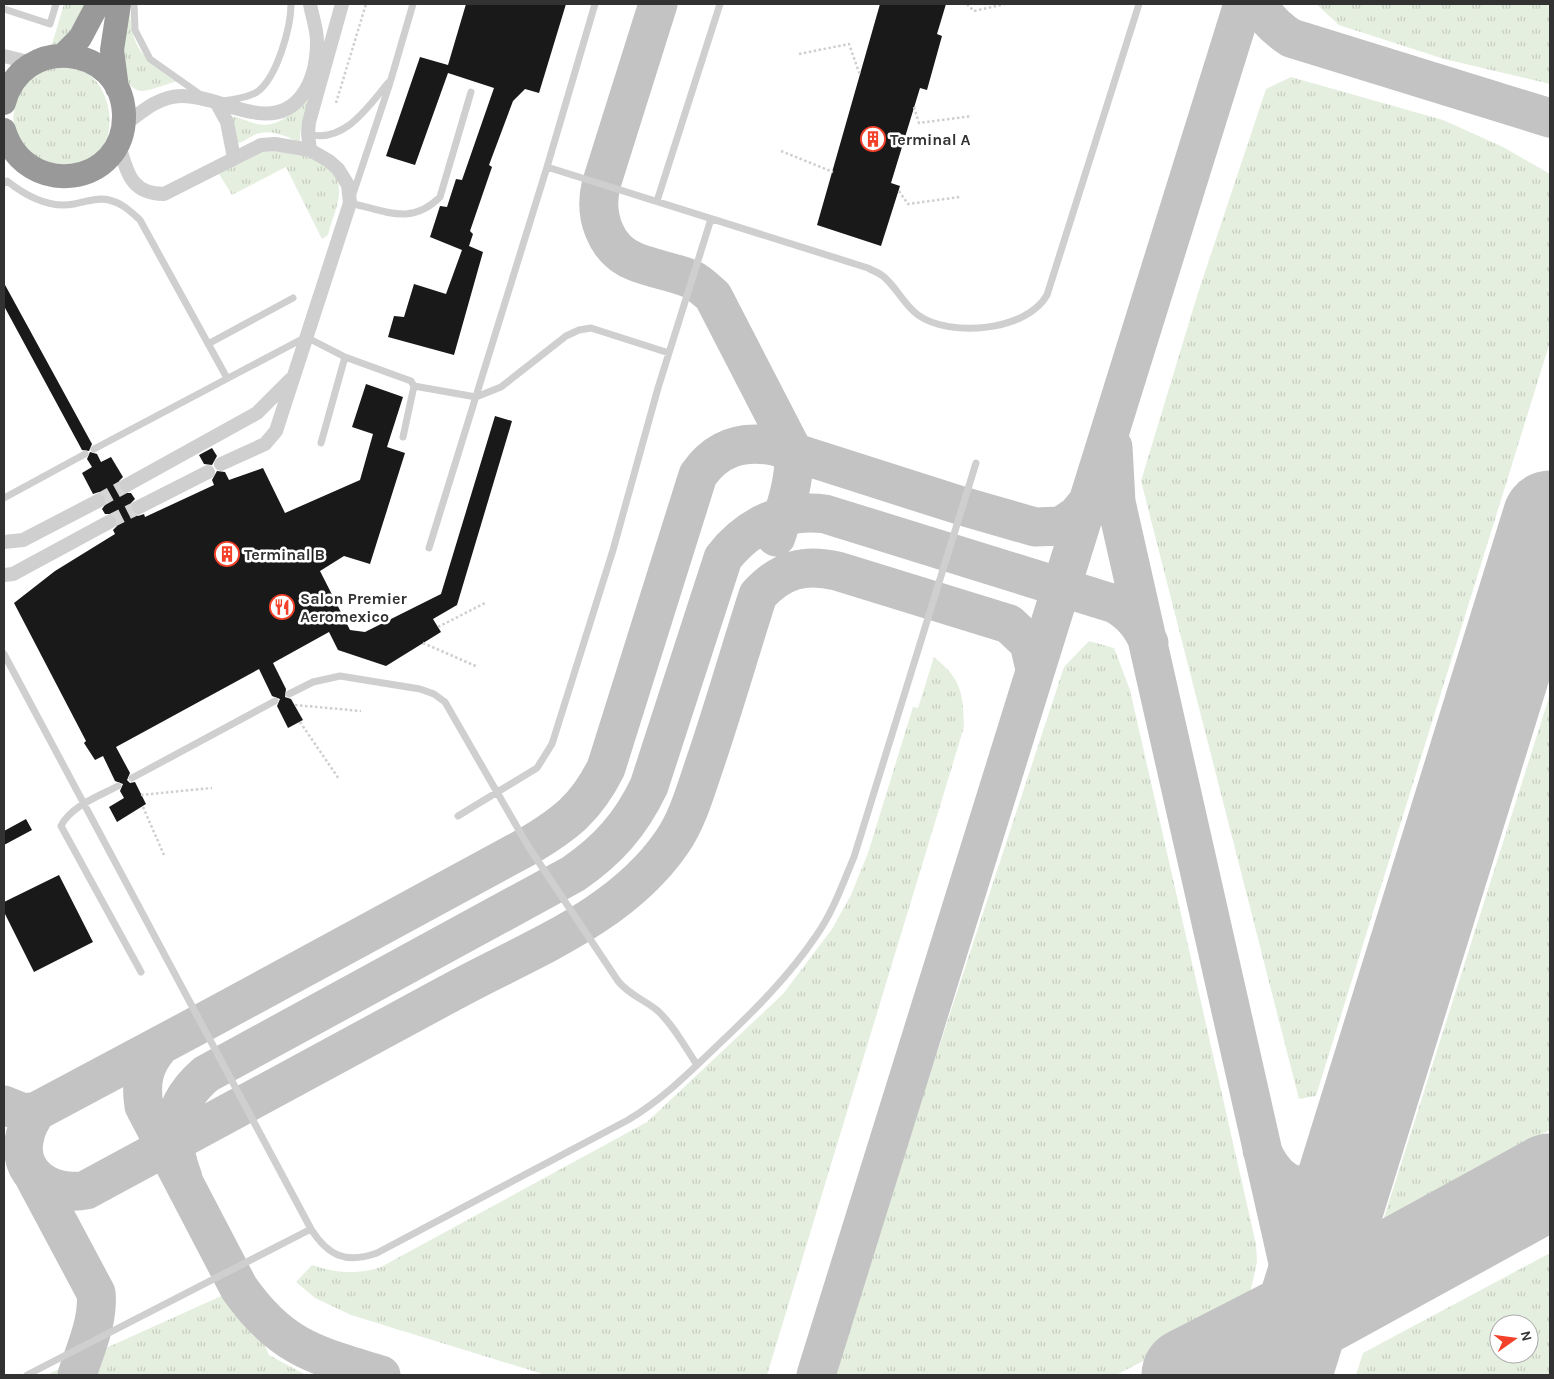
<svg xmlns="http://www.w3.org/2000/svg" width="1554" height="1379" font-family="Karla,sans-serif">
  <style>
    .grass { fill: url(#grass-tufts); fill-rule: evenodd }
    .lines { fill: none; stroke-linecap: round; stroke-linejoin: round }
    .taxiway { stroke: #c3c3c3; stroke-width: 39 }
    .runway { stroke: #c3c3c3; stroke-width: 95 }
    .building { fill: #191919 }
    .street-tunnel { stroke: #d6d6d6; stroke-width: 14; stroke-dasharray: 14 7; stroke-linecap: butt }
    .path { stroke: #cfcfcf; stroke-width: 2.5; stroke-dasharray: 2.5 2.5; stroke-linecap: butt }
    .lane { stroke: #cfcfcf; stroke-width: 7 }
    .street { stroke: #cfcfcf; stroke-width: 14 }
    .highway { stroke: #999; stroke-width: 24 }
    .labels { text-anchor: middle; stroke-width: 5; stroke-linejoin: round; paint-order: stroke }
    .poi-label { font-size: 16px; font-weight: bold; fill: #323232; stroke: #fff; text-anchor: start }
  </style>
  <defs>
    <pattern id="grass-tufts" width="24" height="20" patternUnits="userSpaceOnUse" patternTransform="scale(1.25)"><rect width="24" height="20" fill="#e5efdf"/><path d="M3 7l-1-3M5 7V3M7 7l1-3M15 17l-1-3M17 17v-4M19 17l1-3" fill="none" stroke="#c5cdc0"/></pattern>
  </defs>
  <rect width="100%" height="100%" fill="#fff"/>
  <path class="grass" d="M64,4H89L72,34L56,45L52,44Z
    M1316,4H1550V84L1444,59L1339,25Z
    M130,5C130,50 144,59 178,81C169,83 147,92 141,91C126,89 120,67 119,54C119,39 127,20 130,5Z
    M51,67C62,67 76,67 85,72C117,90 121,156 78,164C66,166 52,164 39,163L17,140L13,117L17,98L26,82Z
    M1291,77L1443,120L1503,147L1550,174V342L1316,1096L1299,1099L1141,481L1197,296L1266,89Z
    M312,95L300,133V143C286,136 270,128 254,135C248,138 243,143 236,143L230,116C240,117 248,122 257,124C281,129 296,108 312,95Z
    M268,147C295,153 342,157 339,194C338,207 331,222 328,235L322,239L286,167L232,195L219,174Z
    M1089,641L1114,648L1130,690L1256,1244L1257,1262L1251,1289L1239,1304L1213,1325L1116,1375H831L1064,667Z
    M934,657C962,680 963,693 964,727L767,1375H546L351,1315L315,1298L296,1282L312,1265C335,1273 357,1275 381,1267L647,1122L783,994L832,929L851,895L868,853L913,707L918,708Z
    M1550,694V1130L1382,1224Z
    M1550,1253V1375H1356L1363,1353ZM1499,1324H1529V1354H1499Z
    M239,1288L269,1355L306,1375H46Z"/>
  <g class="lines">
    <path class="taxiway" d="M658,4L601,185C594,214 604,250 636,262C654,269 673,272 691,279C699,283 706,290 713,296L794,453C795,482 785,509 776,537
      M1259,4C1266,19 1277,29 1291,38L1550,118
      M1113,447L1116,502L1291,1276L1295,1307L1290,1355
      M160,1046C144,1064 140,1082 144,1106L239,1288C281,1348 315,1355 381,1375
      M4,1105L24,1113L37,1111L200,1024L528,846C565,824 586,808 606,768L698,475C717,448 742,440 774,446L962,506L1035,527L1061,526L1077,515L1087,503
      M37,1111C32,1118 27,1126 25,1136C15,1174 51,1197 86,1190C208,1125 329,1059 450,993C528,950 620,918 672,842C688,819 696,789 705,763C724,707 740,651 758,595C781,570 804,563 837,571L1009,624L1029,643L1035,669
      M1262,1150C1278,1189 1311,1199 1339,1165C1349,1154 1354,1141 1360,1128
      M32,1173L96,1293C99,1320 85,1350 77,1375
      M183,1178C167,1137 172,1103 206,1074L573,874C608,850 631,824 649,786L723,558C748,525 784,509 825,514L1115,604C1132,614 1141,625 1149,643
      M816,1375L1243,4"/>
    <path class="runway" d="M1189,1375L1302,1317L1550,1181
      M1284,1375L1550,518"/>
  </g>
  <path class="building" d="M466,4H566L539,93L525,89L513,101L489,165L492,167L470,231L473,234L469,246L483,252L454,355L388,337L394,316L404,317L414,284L446,294L462,250L430,237L440,206L447,207L456,179L462,180L494,88L448,73L415,165L386,156L420,57L448,65Z
    M880,4H946L937,34L942,36L927,90L920,88L891,183L900,186L881,246L817,225Z
    M4,283L92,444L89,451L82,450L4,306Z
    M366,384L403,397L387,447L405,453L370,564L344,556L320,571L350,630L365,632L441,594L495,416L512,421L457,605L433,619L441,632L386,666L338,650L329,632L273,663L286,689L285,697L291,699L303,720L288,728L277,706L280,699L272,696L259,669L116,747L130,773L127,780L130,783L135,782L146,804L117,822L109,807L124,798L120,791L123,784L115,781L103,756L95,760L84,743L86,741L14,603L55,571L115,534L113,530L117,526V518L113,514H105L102,509L107,502L105,497L99,492L93,494L82,473L92,467L87,459L90,452L97,454L101,462L111,457L123,477L119,481V489L123,493H131L135,499L131,503V510L138,516L144,514L145,517L214,485L212,480L217,471L225,472L229,480L263,468L285,513L360,480L373,434L352,427Z
    M212,448L217,456L212,465L204,464L199,455Z
    M26,819L32,830L4,845V831Z
    M59,875L93,942L34,972L4,912V902Z"/>
  <g class="lines">
    <path class="street-tunnel" d="M98,501L127,485
      M109,522L139,507"/>
    <path class="path" d="M967,4L974,11L1005,4
      M799,54L849,44L860,75
      M336,103L366,4
      M914,107L919,123L972,116
      M781,151L833,172
      M899,191L908,204L960,197
      M438,627L485,603
      M423,643L478,667
      M295,705L361,711
      M300,722L339,779
      M141,795L212,788
      M143,807L164,855"/>
    <path class="lane" d="M134,4L135,30L150,59L201,95
      M413,4L389,86L350,203C386,211 411,226 440,197L471,92
      M4,9L50,24L56,4
      M224,101C235,99 247,98 257,92C277,78 291,27 291,4
      M308,134C344,144 368,107 388,83
      M547,167L868,268C873,271 880,273 884,277C897,288 904,305 918,315C950,338 1027,331 1047,295L1139,4
      M4,183L7,181C26,196 49,209 74,204C84,202 98,197 109,200C122,203 130,211 140,220L227,378
      M657,201L720,4
      M208,344L293,298
      M414,386L476,397L501,387L566,336L579,330L591,328L669,353
      M321,443L345,357
      M94,449L306,337L345,357L411,381L414,386L403,437
      M4,498L85,454
      M429,548L547,167L595,4
      M4,654L311,1229
      M289,694L313,682L340,676L420,689L434,694L445,702L528,846L618,981C629,995 645,1000 658,1011C674,1026 685,1047 697,1065
      M132,778L275,701
      M118,786C99,796 71,806 61,826L141,972
      M458,816L537,768L552,744L613,550L658,388L711,219
      M27,1375L311,1229C328,1256 346,1264 377,1253L628,1120C663,1099 690,1072 719,1044C754,1011 789,976 816,936C833,912 843,883 854,857L976,463"/>
    <path class="street" d="M4,56L32,63
      M216,102L227,122L234,158
      M122,127C140,113 158,96 182,96C206,96 228,108 252,112C299,122 317,81 317,41C317,29 312,16 310,4
      M118,142C127,170 129,194 164,194L261,145L275,144L310,150L329,161L338,169L348,185L350,203L276,431L265,444L221,464
      M310,150L308,134L309,122L342,4
      M127,485L257,413L291,379
      M139,507L208,472
      M4,542L23,540L98,501
      M4,575L13,574L109,522"/>
    <path class="highway" d="M63,55L80,38L98,4
      M117,88L112,50L119,4
      M4,103C21,34 121,43 124,114C126,187 25,200 4,130"/>
  </g>
  <defs>
    <symbol id="building-ring" viewBox="-11 -11 22 22"><circle r="9.5" fill="#fff" stroke="#f34029" stroke-width="1.5"/><path d="M-4-6H4V6H1V3H-1V6H-4ZM-2.5-4.3h1.7v1.8h-1.7ZM.8-4.3h1.7v1.8H.8ZM-2.5-1h1.7V.8h-1.7ZM.8-1h1.7V.8H.8Z" fill="#f34029"/></symbol>
    <symbol id="restaurant-ring" viewBox="-11 -11 22 22"><circle r="9.5" fill="#fff" stroke="#f34029" stroke-width="1.5"/><path d="M-5-6h1v4h1v-4h1v4h1v-4h1v5L-1.5 .5V6h-2V.5L-5-1ZM5-6V6H3V1.5H1.5Q1.5-4 5-6Z" fill="#f34029"/></symbol>
  </defs>
  <g fill-rule="evenodd">
    <use href="#building-ring" x="859" y="125" width="28" height="28"/>
    <use href="#building-ring" x="213" y="540" width="28" height="28"/>
    <use href="#restaurant-ring" x="268" y="593" width="28" height="28"/>
  </g>
  <g class="labels">
    <g class="poi-label">
      <text x="890" y="145">Terminal A</text>
      <text x="244" y="560">Terminal B</text>
      <text x="300" y="604">Salon Premier<tspan x="300" dy="18">Aeromexico</tspan></text>
    </g>
  </g>
  <rect width="1554" height="1379" fill="none" stroke="#323232" stroke-width="10"/>
  <g transform="translate(1514 1339) rotate(76)"><circle r="24" fill="#ffffff" stroke="#adadad"/>
  <path d="M0-4L9 19L0 12L-9 19Z" fill="#f34029"/>
  <text y="-8" font-size="14" font-weight="bold" text-anchor="middle" fill="#323232">N</text>
  </g>
</svg>
